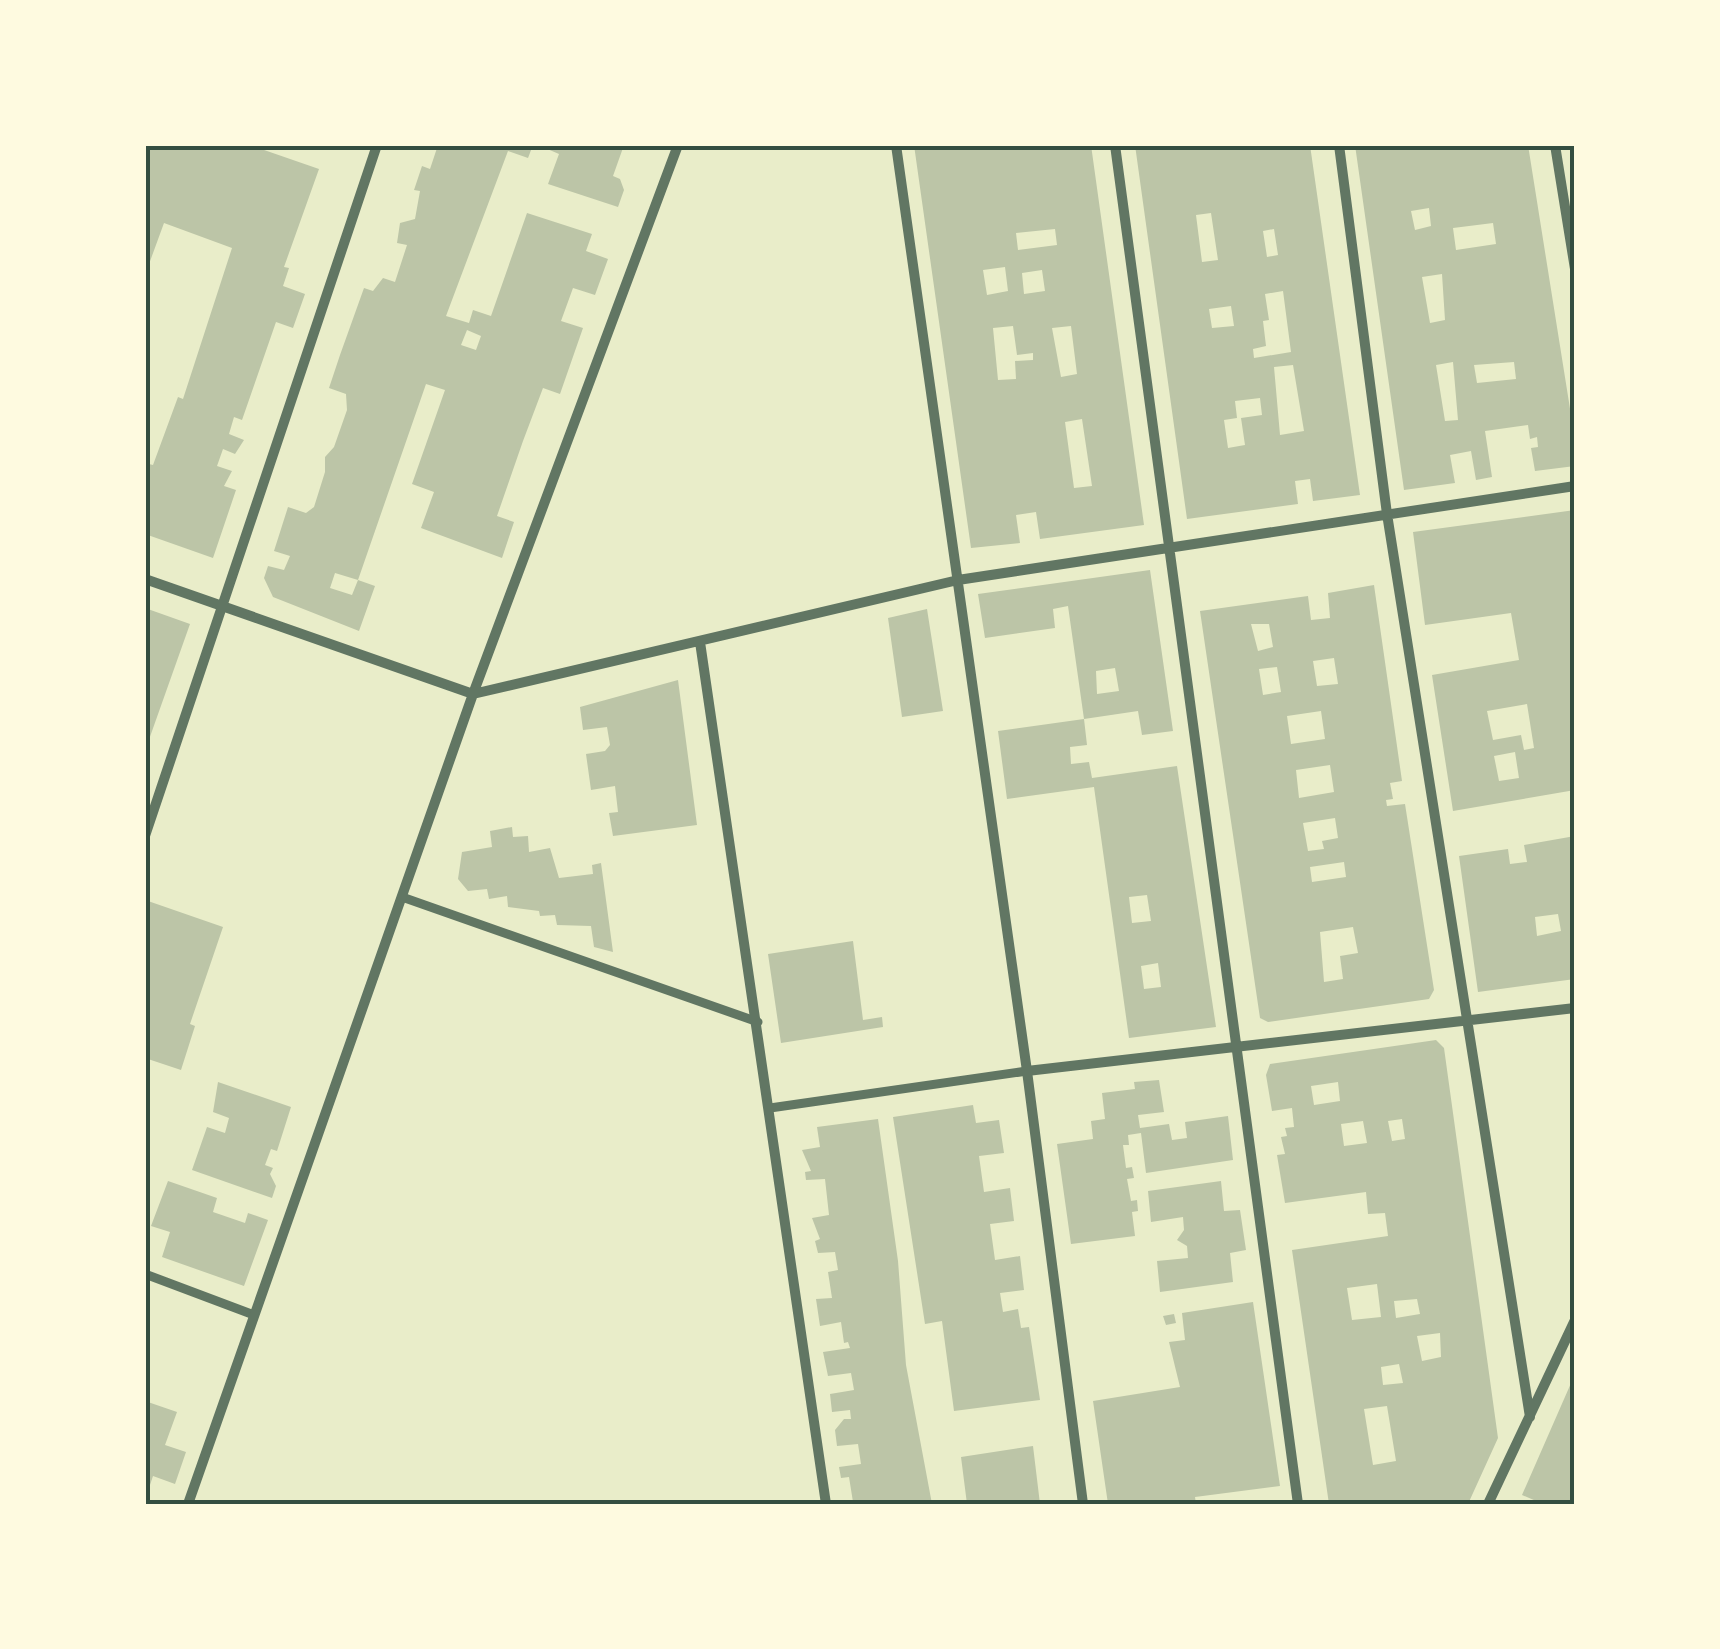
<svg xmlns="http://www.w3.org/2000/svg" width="1720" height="1649" font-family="'Sofia Sans Condensed',sans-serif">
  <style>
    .building { fill: #bcc5a7; fill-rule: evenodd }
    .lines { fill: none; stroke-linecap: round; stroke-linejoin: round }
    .pedestrian { stroke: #617663; stroke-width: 9 }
    .minor { stroke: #617663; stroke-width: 10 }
    .neatline { fill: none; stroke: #344e41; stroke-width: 4 }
  </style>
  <rect width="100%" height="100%" fill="#e9edc9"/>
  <path class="building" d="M145,145H250L319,169L284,267L289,268L283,286L305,294L293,328L276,322L242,420L234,417L229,434L244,440L235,454L223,449L217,466L232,471L224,486L236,490L213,558L145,534V463L153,465L178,397L183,399L232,248L164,223L145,275Z
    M438,145H533L528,158L508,151L446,316L469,323L473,310L491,316L527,213L592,234L586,251L608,259L595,295L573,288L561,321L583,328L560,394L543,388L523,441L497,516L514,522L502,558L421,528L434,492L412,484L445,390L426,384L358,580L335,573L330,588L352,595L358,580L375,586L359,631L273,597L264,578L268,566L284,570L290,556L274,551L288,507L306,513L314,507L325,472V457L334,447L347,410L346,394L329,388L340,355L364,288L373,291L383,278L395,282L407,245L397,243L400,223L415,219L420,191L414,190L422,166L430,169ZM467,330L481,336L476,350L461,345Z
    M538,145H624L613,176L620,179L624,190L618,207L548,184L559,154Z
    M914,145H1091L1144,525L1040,539L1036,512L1016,515L1020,543L971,548ZM1055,229L1057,245L1018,250L1016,233ZM1005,267L1008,291L987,295L983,270ZM1042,270L1045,291L1024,294L1022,273ZM1013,326L1017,355L1033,353V360L1015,361L1016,379L998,380L993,328ZM1071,326L1077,374L1061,377L1052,328ZM1082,419L1092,486L1074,488L1065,422Z
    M1135,145H1310L1360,495L1313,501L1310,479L1295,481L1298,504L1187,519ZM1211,213L1218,260L1202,262L1196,215ZM1274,229L1278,255L1267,257L1263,231ZM1283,291L1291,352L1254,358L1253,349L1266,346L1263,321L1269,320L1265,294ZM1231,306L1234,326L1212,328L1209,309ZM1293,365L1304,431L1280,435L1274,367ZM1260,398L1262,415L1241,418L1245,445L1228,448L1224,420L1237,418L1235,401Z
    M1355,145H1528L1575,440V466L1535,471L1531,448L1538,447L1537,437L1530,439L1528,425L1485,431L1492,477L1476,480L1471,451L1450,455L1455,483L1404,490ZM1429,208L1431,226L1415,230L1411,211ZM1493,223L1496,244L1456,250L1453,228ZM1442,274L1445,320L1430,323L1422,277ZM1453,362L1458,420L1445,421L1436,365ZM1514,362L1516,379L1477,383L1474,365Z
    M1575,510V790L1453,811L1432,675L1519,660L1511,613L1425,625L1413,532ZM1527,704L1534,748L1524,750L1521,735L1493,740L1487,711ZM1515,752L1519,778L1499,781L1494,756Z
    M1150,570L1173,731L1142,735L1138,711L1084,719L1087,745L1070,747L1071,764L1089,762L1092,778L1177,766L1216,1027L1129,1038L1094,787L1007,799L998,731L1084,719L1068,606L1053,609L1055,628L985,638L978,594ZM1115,668L1119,691L1097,694L1096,671ZM1147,895L1151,921L1132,923L1129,897ZM1158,963L1161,987L1144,989L1141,966Z
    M1374,585L1402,781L1390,783L1393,799L1386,800L1387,806L1405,804L1434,990L1429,999L1268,1022L1260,1018L1200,611L1308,596L1311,620L1330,618L1328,593ZM1251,624H1269L1273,647L1258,651ZM1334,658L1338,684L1317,686L1313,661ZM1277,667L1281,692L1263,695L1259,669ZM1321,711L1325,739L1291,744L1287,716ZM1330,765L1334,792L1299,798L1296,770ZM1335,818L1338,838L1322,841L1324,849L1308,851L1303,823ZM1344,862L1346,877L1312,882L1310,867ZM1353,927L1358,953L1340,956L1343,979L1324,982L1320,932Z
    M145,608L190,624L146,748H145Z
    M927,609L943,711L902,717L888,618Z
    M678,680L697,825L613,836L609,813L618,812L615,786L591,790L586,754L605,751L610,745L607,727L583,730L580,707Z
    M512,827L513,837L528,836L529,852L550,848L559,878L593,874L592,865L601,863L613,952L594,947L591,926L557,925L555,915L540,916L539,911L508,907L507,896L489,899L487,889L468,891L458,879L462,852L492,847L490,831Z
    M1575,836V979L1478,992L1459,856L1508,849L1510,864L1527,862L1524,845ZM1558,914L1561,931L1537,936L1535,917Z
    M148,901L223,927L190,1024L195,1026L181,1070L145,1058Z
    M853,941L863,1020L882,1017L883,1027L781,1043L768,954Z
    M1436,1040L1444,1048L1498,1438L1468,1504H1329L1292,1250L1388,1236L1385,1213L1368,1214L1366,1192L1285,1203L1277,1155L1285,1154L1281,1137L1287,1136L1285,1128L1294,1127L1292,1108L1272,1111L1266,1075L1270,1064ZM1338,1082L1340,1101L1314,1105L1311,1086ZM1402,1119L1405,1139L1392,1141L1388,1121ZM1363,1121L1367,1143L1344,1146L1341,1124ZM1377,1284L1381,1317L1352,1320L1347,1288ZM1417,1299L1420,1314L1396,1318L1394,1301ZM1440,1333L1441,1357L1422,1361L1417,1336ZM1399,1364L1403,1383L1383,1385L1381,1367ZM1387,1406L1396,1461L1373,1465L1364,1409Z
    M1159,1080L1164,1112L1138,1115L1140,1128L1169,1124L1172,1140L1187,1138L1185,1122L1228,1116L1233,1160L1146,1173L1141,1133L1128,1135L1129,1145H1123L1126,1168L1132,1167L1134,1178L1127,1179L1131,1201L1137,1200L1138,1211L1132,1212L1135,1236L1071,1244L1057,1144L1093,1139L1091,1121L1105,1119L1102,1093L1135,1089L1134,1082Z
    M218,1082L291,1107L277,1151L271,1149L265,1165L273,1168L270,1174L276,1186L272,1198L192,1170L207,1127L225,1133L229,1118L213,1112Z
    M973,1105L976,1123L999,1120L1004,1153L979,1156L984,1192L1010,1188L1014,1221L990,1224L995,1260L1020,1256L1024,1290L1000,1293L1003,1312L1018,1309L1021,1328L1029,1327L1040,1400L954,1411L942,1321L925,1324L893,1117Z
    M878,1119L898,1261L906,1365L932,1504L853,1502L849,1477L841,1478L839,1467L861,1464L858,1444L837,1446L835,1430L844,1419H851L850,1410L832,1412L830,1394L854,1390L851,1373L828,1376L823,1352L850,1348L848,1342L844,1343L841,1322L820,1326L816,1299L832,1298L828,1272L838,1270L835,1252L818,1253L815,1241L820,1239L812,1218L829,1215L825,1179L806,1180L805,1172L811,1171L802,1150L820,1147L817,1127Z
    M168,1181L217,1198L213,1212L245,1223L248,1213L268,1220L244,1286L162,1257L170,1232L151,1226Z
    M1221,1181L1224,1211L1240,1210L1246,1250L1230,1253L1233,1282L1160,1292L1157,1261L1188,1258L1187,1246L1177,1240L1184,1230L1183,1217L1151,1222L1148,1191Z
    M1253,1302L1280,1486L1195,1497L1196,1504H1108L1093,1401L1180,1387L1169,1342L1185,1340L1182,1313Z
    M1174,1314L1176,1323L1166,1325L1163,1316Z
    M1575,1374V1498L1573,1504H1543L1522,1495Z
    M145,1401L177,1412L165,1445L186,1452L175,1484L153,1476L146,1497Z
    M1033,1446L1040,1504H967L961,1457Z"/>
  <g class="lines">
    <path class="pedestrian" d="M402,897L758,1022
      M770,1108L1027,1071
      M145,1274L254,1315"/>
    <path class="minor" d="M896,145L1027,1071L1083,1504
      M1115,145L1298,1504
      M1339,145L1387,514L1530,1417
      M1555,145L1575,269
      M145,579L473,694L958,580L1575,486
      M700,642L826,1504
      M145,836L377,145
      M1027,1071L1575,1008
      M188,1504L473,694L678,145
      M1488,1504L1575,1320"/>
  </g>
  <rect width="1720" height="1649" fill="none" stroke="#fefae0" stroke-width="295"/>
  <rect x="148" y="148" width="1424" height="1354" class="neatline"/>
</svg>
